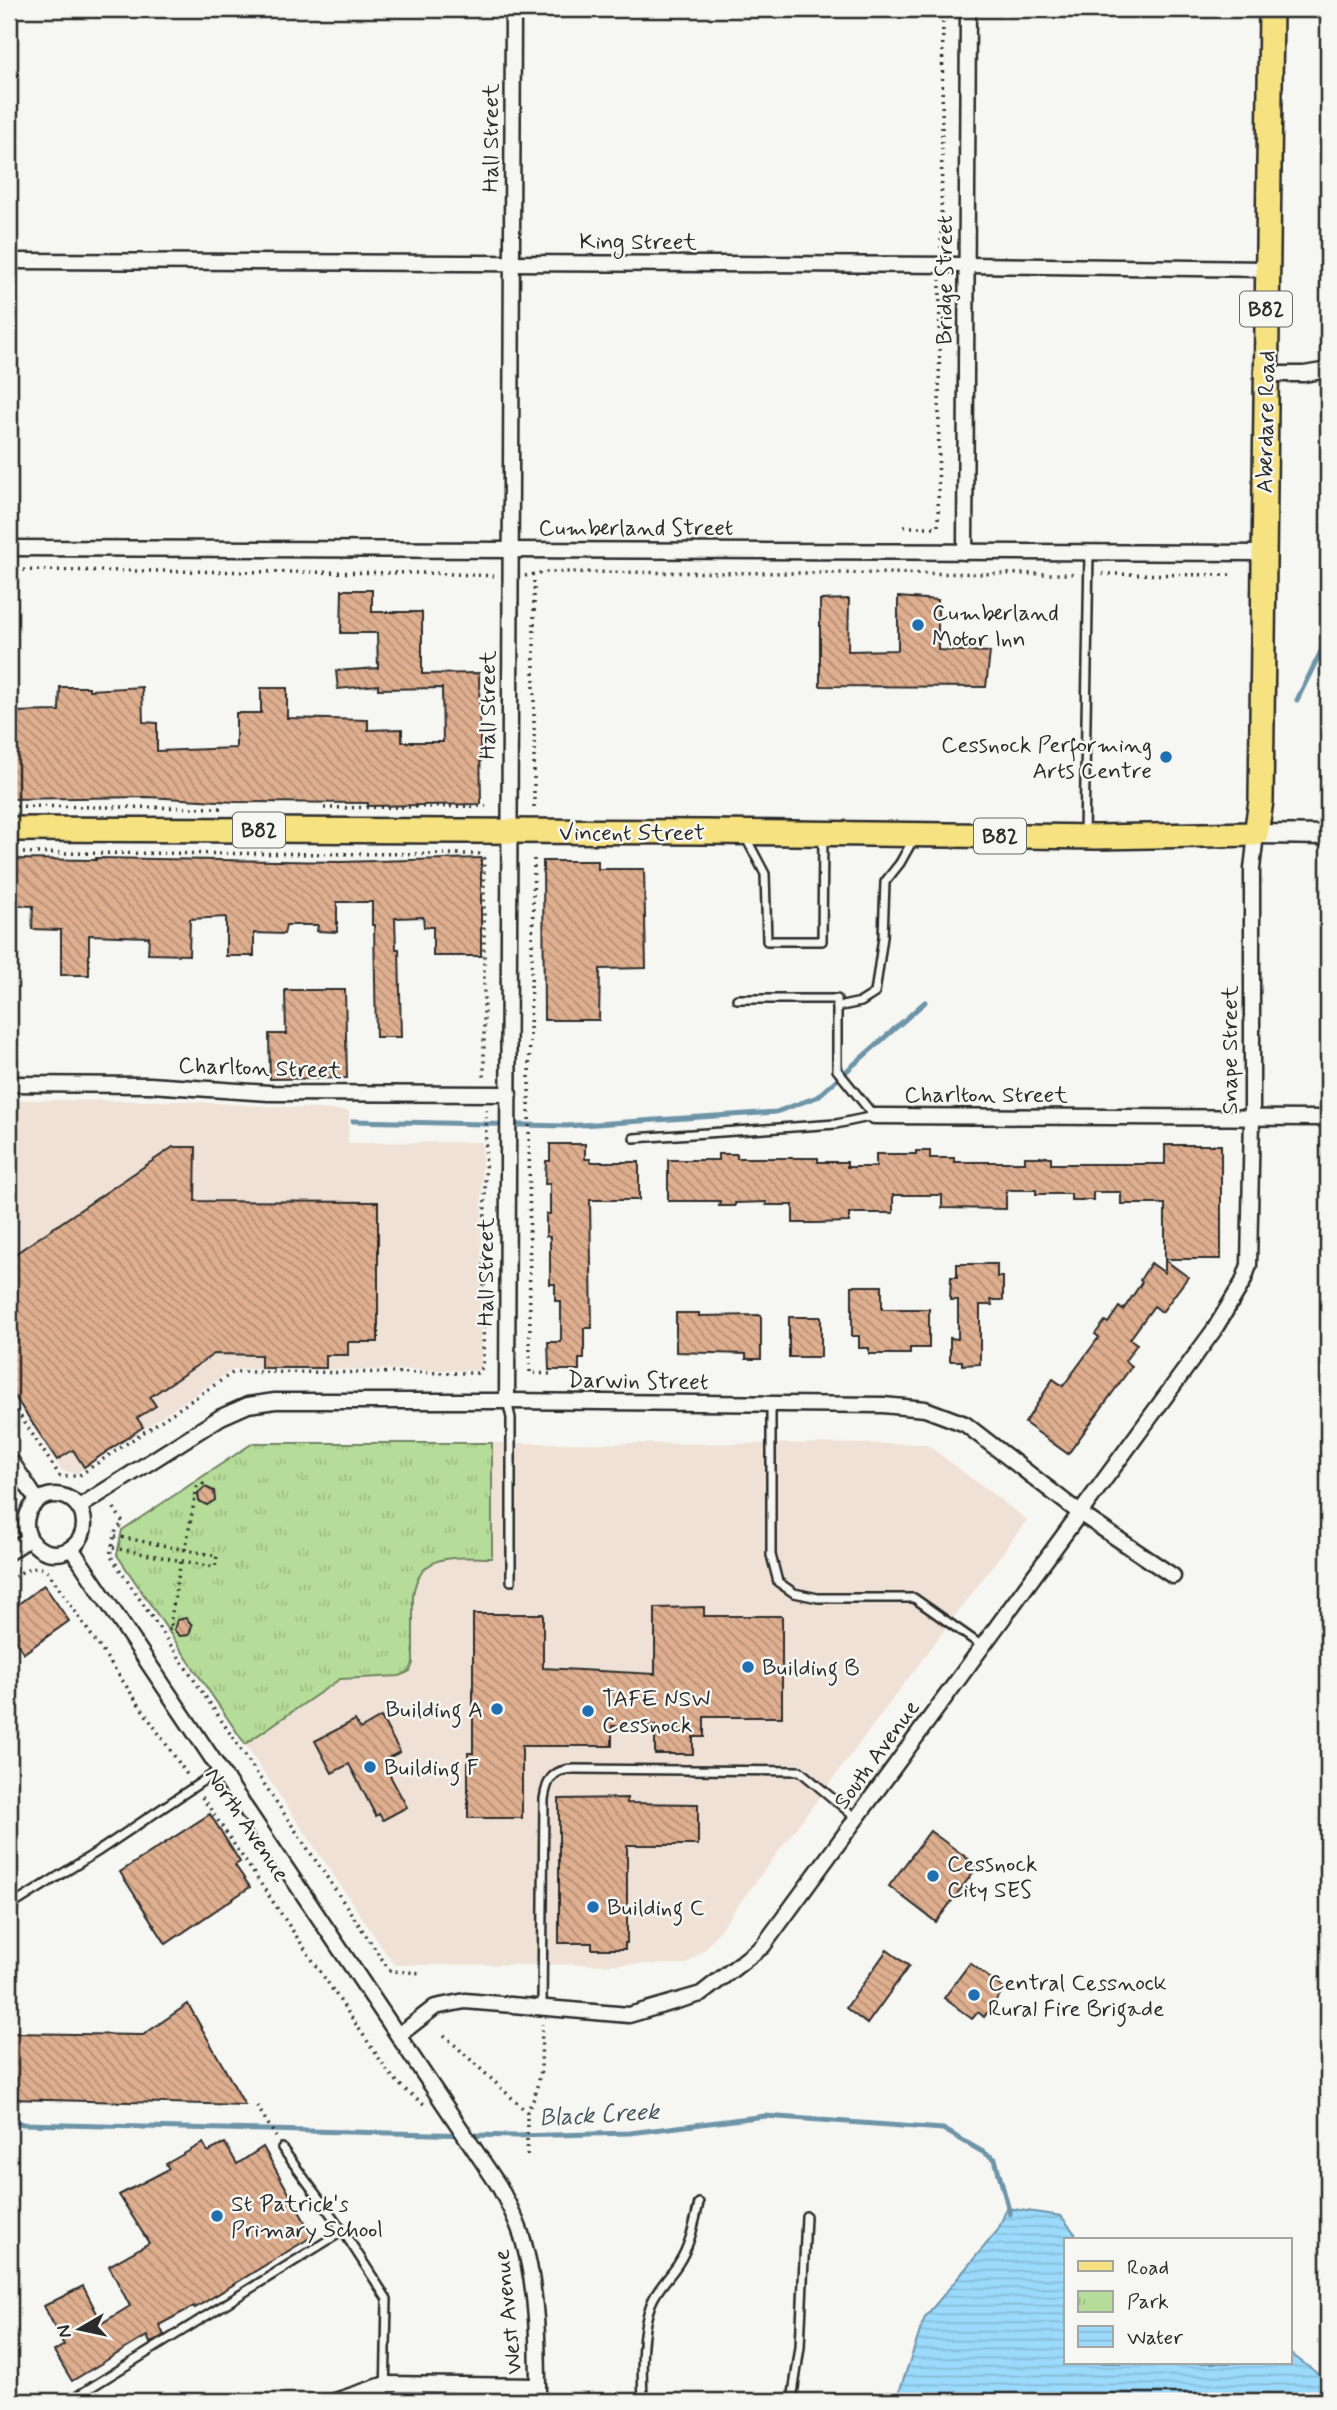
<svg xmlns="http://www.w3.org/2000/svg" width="1337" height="2410" font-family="Mynerve,sans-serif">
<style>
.built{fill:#efe1d5}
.park{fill:url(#park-tufts);stroke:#708462;stroke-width:2}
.water{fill:url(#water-rules);stroke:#6e94a8;stroke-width:2}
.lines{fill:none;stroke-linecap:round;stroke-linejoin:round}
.stream{stroke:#6e94a8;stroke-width:5}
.building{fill:url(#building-back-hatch);stroke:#2b2b2b;stroke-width:2}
.service-casing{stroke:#2b2b2b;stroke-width:12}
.minor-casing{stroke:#2b2b2b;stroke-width:19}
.tertiary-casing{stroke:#2b2b2b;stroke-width:23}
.primary-casing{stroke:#2b2b2b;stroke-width:28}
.path{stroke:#2b2b2b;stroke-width:3.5;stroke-dasharray:2 5;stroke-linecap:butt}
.service{stroke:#f6f6f2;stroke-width:7}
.minor{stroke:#f6f6f2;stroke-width:14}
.tertiary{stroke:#f6f6f2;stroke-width:18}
.primary{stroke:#f6e281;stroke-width:23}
.poi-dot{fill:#1f6fb2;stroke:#f6f6f2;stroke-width:2.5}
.labels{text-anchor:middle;stroke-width:5;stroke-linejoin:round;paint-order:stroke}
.shield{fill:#f6f6f2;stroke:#686867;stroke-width:2}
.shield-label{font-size:21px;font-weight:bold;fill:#2b2b2b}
.street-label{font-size:23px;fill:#2b2b2b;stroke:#f6f6f2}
.poi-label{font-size:23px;fill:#2b2b2b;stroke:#f6f6f2;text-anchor:start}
.water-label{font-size:24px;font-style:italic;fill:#47575f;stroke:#f6f6f2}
</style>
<defs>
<pattern id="park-tufts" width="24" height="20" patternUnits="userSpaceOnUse" patternTransform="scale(1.75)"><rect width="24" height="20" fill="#b5dc98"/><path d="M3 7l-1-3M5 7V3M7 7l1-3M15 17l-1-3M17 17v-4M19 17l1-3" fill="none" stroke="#9cbd83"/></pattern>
<pattern id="water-rules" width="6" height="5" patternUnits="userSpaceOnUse" patternTransform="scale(1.75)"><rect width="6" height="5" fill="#9adafc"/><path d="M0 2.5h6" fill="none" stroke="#85bbd8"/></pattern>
<pattern id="building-back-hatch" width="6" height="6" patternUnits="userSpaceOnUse" patternTransform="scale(1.75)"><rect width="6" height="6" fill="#dfaf90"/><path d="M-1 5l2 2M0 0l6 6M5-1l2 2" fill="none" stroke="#b58f76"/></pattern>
</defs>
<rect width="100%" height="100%" fill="#f6f6f2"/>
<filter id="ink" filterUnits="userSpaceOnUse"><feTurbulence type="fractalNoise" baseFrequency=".0143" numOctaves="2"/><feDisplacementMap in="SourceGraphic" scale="14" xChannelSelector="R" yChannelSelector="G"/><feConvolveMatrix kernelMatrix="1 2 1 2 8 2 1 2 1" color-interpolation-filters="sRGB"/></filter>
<g filter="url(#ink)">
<!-- built -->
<g class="built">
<polygon points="9,1100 182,1101 349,1111 348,1143 482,1142 481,1365 480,1370 233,1369 77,1473 62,1471 9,1391"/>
<polygon points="492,1443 926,1444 1027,1520 706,1948 687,1964 394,1965 245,1744 340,1679 400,1676 410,1671 413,1663 413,1595 414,1586 423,1570 437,1560 445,1558 492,1558"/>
</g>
<!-- park -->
<path class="park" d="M253,1443h239v115c-35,0 -72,-8 -79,37v68l-3,8 -10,5 -60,3 -95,65 -128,-189 5,-25z"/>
<!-- water -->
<polygon class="water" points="1007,2208 1061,2216 1080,2240 1066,2240 1066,2363 1290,2363 1290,2353 1328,2381 1328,2401 896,2401 925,2317 998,2230"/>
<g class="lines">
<!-- stream -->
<g class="stream">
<polyline points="1297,700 1328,637"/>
<polyline points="353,1121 566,1126 776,1112 817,1097 925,1002"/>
<polyline points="9,2120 23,2124 515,2136 630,2133 765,2116 943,2129 995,2159 1010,2214"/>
</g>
</g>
<!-- building -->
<g class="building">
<polygon points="342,590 372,590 372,612 422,612 422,674 479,673 481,804 368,806 368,803 236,802 147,797 9,799 9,712 59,711 60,687 89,687 89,690 142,687 143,722 157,723 157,751 236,748 236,713 261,713 261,688 287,688 287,718 368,720 368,730 402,729 402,742 443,742 442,688 378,689 378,685 338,689 336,671 378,668 377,633 341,633"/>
<polygon points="898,597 938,600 938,650 990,652 986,687 820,686 820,600 849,599 848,651 898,650"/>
<polygon points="96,858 341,862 481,858 481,956 433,956 433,927 424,927 423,917 395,918 396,949 399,949 401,1037 376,1037 374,925 372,925 372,902 337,902 337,932 317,931 318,925 286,925 284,934 254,933 254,956 226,956 226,917 190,919 189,955 148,954 149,937 89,935 89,975 61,975 61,930 32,929 33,906 9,905 9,859 96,860"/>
<polygon points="543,861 598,861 598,869 644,869 646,968 600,969 599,1020 544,1020"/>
<polygon points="285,990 345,990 347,1078 270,1079 269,1034 286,1034"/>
<polygon points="550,1144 585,1144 585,1159 590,1159 590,1162 639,1162 639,1200 590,1200 592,1328 584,1328 584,1359 579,1359 579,1370 549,1370 548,1342 561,1342 561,1301 555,1301 555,1284 550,1284 550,1237 546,1236 546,1214 550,1214 550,1184 545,1184 546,1161 550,1161"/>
<polygon points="1165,1145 1221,1145 1221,1259 1165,1259 1165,1204 1121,1204 1121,1192 1093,1192 1093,1200 1071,1200 1071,1194 1036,1194 1036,1190 1006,1190 1006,1209 942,1208 942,1195 893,1195 893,1213 849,1213 849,1222 816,1223 793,1223 793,1205 766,1205 766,1202 735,1203 735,1206 719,1206 720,1201 668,1201 668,1160 718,1160 718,1154 737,1154 737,1158 818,1158 818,1162 847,1162 847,1167 876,1167 876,1154 916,1154 916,1151 930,1151 930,1158 954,1158 954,1162 1025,1162 1025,1157 1051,1157 1051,1164 1165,1164"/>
<polygon points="173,1147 196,1147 195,1201 378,1202 378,1342 348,1342 348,1355 326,1355 326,1368 261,1368 261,1355 214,1354 150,1397 156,1406 137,1418 143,1427 84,1467 73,1450 57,1460 9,1388 9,1258"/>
<polygon points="1165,1260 1188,1277 1162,1312 1154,1306 1130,1339 1137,1344 1125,1361 1132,1366 1068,1454 1025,1423 1053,1379 1063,1386 1099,1337 1095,1334 1105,1321 1108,1323 1119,1307 1123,1310 1142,1282 1140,1280 1151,1263 1165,1273"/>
<polygon points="957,1264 997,1264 997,1277 1003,1277 1003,1300 991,1300 992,1305 980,1305 980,1364 962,1365 962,1361 950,1361 950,1338 958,1339 958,1300 950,1300 951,1277 957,1277"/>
<polygon points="852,1286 882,1286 882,1309 929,1309 929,1348 910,1348 910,1354 869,1354 869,1348 859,1348 859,1336 852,1336"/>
<polygon points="676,1313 699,1313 699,1316 761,1315 761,1359 746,1359 746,1354 676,1352"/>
<rect x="789" y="1317" width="32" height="40"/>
<polygon points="205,1487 214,1491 215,1500 207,1505 199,1501 198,1493"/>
<polygon points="44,1585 69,1621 24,1653 9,1632 9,1611"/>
<polygon points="704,1607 704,1616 782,1616 782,1717 704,1717 704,1737 693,1737 693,1754 655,1754 655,1726 612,1726 612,1746 522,1746 522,1818 468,1818 468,1753 473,1753 473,1614 543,1614 543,1668 655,1674 655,1608"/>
<polygon points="186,1618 192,1625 189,1635 180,1636 174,1630 177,1620"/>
<polygon points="381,1717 400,1752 382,1761 407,1807 383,1820 379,1814 376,1816 349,1764 332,1773 315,1741 355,1720 360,1729"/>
<polygon points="627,1798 627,1803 698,1804 698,1845 627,1845 627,1943 625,1943 625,1949 592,1949 592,1943 559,1943 559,1799"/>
<polygon points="210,1814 240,1862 235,1865 250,1887 166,1944 120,1872"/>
<polygon points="930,1831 978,1866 936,1922 889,1886"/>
<polygon points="887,1950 909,1966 867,2024 846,2008"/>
<polygon points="970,1963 1004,1989 984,2017 978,2012 972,2019 944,1998"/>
<polygon points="188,2004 245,2105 9,2099 9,2033 143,2035"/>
<polygon points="203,2143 208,2152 225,2143 237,2164 263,2147 313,2236 195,2308 194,2306 159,2325 164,2335 155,2341 150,2343 147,2336 72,2381 54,2351 64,2345 44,2306 83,2286 102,2323 130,2306 109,2266 149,2243 119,2195 169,2169 166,2164"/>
</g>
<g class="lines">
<!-- service casing -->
<g class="service-casing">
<g id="service">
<polyline points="1084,835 1089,553"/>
<polyline points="745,836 765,874 767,941 822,941 823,838"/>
<polyline points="837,1007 861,1002 875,993 883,937 885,882 900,863 914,838"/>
<polyline points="634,1138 836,1124 874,1116 837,1070 837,999 737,999"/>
<polyline points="507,1401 511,1418 511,1581"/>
<polyline points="771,1404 771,1555 778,1582 794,1593 818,1598 914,1598 982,1646"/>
<polyline points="9,1907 97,1852 219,1770"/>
<path d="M542,2007l2,-208c3,-20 9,-30 31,-30l225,2 56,47"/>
<polyline points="282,2148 343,2231 387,2299 385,2401"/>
<polyline points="69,2401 343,2231"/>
<path d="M643,2401c-1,-30 -3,-68 8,-97 6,-16 18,-26 27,-40 12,-18 16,-40 21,-61"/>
<polyline points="792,2401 800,2347 806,2216"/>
</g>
</g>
<!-- minor casing -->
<g class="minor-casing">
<g id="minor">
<polyline points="9,261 967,265 1267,269"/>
<polyline points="1265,374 1304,374 1328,370"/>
<polyline points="9,548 1263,553"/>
<polyline points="965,552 968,9"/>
<polyline points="9,1084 150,1085 269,1093 509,1094"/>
<polyline points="874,1116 1328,1118"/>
<polyline points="507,1401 513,9"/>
<polyline points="9,1458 37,1500"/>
<circle cx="55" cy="1524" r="29"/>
<polyline points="79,1507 221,1417 248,1405 275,1401 507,1401 883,1405 925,1409 965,1424 1081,1514 1173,1576"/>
<path d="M71,1548l428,638c9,18 19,35 24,54 15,52 15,108 15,161"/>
<polyline points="9,1552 29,1539"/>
<polyline points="399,2035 435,2007 465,2001 629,2015 701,1994 763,1946 1214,1330 1243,1282 1249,1265 1252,1117 1252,869 1256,834"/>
<polyline points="335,2401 386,2384 538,2386"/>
</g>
</g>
<!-- tertiary casing -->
<g class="tertiary-casing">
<polyline id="tertiary" points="1256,834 1328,835"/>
</g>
<!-- primary casing -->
<g class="primary-casing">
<polyline id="primary" points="9,829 706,832 1097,837 1256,834 1261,801 1271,9"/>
</g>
<!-- path -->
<g class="path">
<polyline points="941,248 943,9"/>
<polyline points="904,527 938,527 940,280"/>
<polyline points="9,570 428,573 496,576"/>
<polyline points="1102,574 1231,575"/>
<polyline points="525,576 545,572 1077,574"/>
<polyline points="9,806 221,808"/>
<polyline points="534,807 534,576"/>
<polyline points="324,808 486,806"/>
<polyline points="9,853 479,854 484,858 484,1078"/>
<polyline points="534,859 529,1076 530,1373 551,1374"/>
<polyline points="9,1399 60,1476 78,1476 234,1372 477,1373 483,1367 486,1110"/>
<polyline points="114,1508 123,1523 116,1530 110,1555 390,1971 423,1973"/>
<polyline points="113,1548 215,1567 217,1556 115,1536"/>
<polyline points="185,1550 197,1487 203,1484 200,1479"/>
<path d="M9,1581c13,-9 24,-20 39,-9l140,204"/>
<polyline points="169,1630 173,1627 170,1623 181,1561"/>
<polyline points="202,1797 389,2073 403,2088 424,2104"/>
<polyline points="444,2035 527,2112"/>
<polyline points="257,2106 276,2137"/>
<polyline points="527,2155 527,2112 534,2098 541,2070 542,2024"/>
</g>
<!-- service -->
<use href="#service" class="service"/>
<!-- minor -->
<use href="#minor" class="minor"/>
<!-- tertiary -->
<use href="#tertiary" class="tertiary"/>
<!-- primary -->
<use href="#primary" class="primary"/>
</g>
</g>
<!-- markers -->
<g class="poi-dot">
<circle cx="918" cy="625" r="7"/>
<circle cx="1166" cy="757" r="7"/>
<circle cx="748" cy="1667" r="7"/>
<circle cx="497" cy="1709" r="7"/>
<circle cx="588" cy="1711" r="7"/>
<circle cx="370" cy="1767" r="7"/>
<circle cx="933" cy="1876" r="7"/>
<circle cx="593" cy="1907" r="7"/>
<circle cx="974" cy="1995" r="7"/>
<circle cx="217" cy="2216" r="7"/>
</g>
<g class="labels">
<!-- shield labels -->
<g class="shield">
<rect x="1240" y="291.5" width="52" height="35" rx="5"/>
<rect x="233" y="812.5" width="52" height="35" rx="5"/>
<rect x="974" y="818.5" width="52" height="35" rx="5"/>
</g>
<g class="shield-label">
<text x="1266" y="316">B82</text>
<text x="259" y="837">B82</text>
<text x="1000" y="843">B82</text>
</g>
<!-- street labels -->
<g class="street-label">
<text transform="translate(490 138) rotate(-90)" y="8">Hall Street</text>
<text x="638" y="249">King Street</text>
<text transform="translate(944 280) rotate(-90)" y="8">Bridge Street</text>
<text transform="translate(1265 422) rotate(-89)" y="8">Aberdare Road</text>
<text x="636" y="535">Cumberland Street</text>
<text transform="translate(487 705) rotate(-90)" y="8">Hall Street</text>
<text x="632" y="840">Vincent Street</text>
<text transform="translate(1229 1050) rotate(-90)" y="8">Snape Street</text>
<text transform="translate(260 1067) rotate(2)" y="8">Charlton Street</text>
<text x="986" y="1102">Charlton Street</text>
<text transform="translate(485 1272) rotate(-90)" y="8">Hall Street</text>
<text transform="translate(638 1380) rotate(1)" y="8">Darwin Street</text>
<text transform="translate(876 1754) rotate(-54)" y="8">South Avenue</text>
<text transform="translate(248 1824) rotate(56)" y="8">North Avenue</text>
<text transform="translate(507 2312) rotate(-96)" y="8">West Avenue</text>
</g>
<!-- poi labels -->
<g class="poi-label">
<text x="932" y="620">Cumberland<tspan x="932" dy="26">Motor Inn</tspan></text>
<text x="1152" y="752" text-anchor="end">Cessnock Performing<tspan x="1152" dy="26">Arts Centre</tspan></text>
<text x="762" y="1675">Building B</text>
<text x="602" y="1706">TAFE NSW<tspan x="602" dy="26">Cessnock</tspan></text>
<text x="483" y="1717" text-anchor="end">Building A</text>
<text x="384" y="1775">Building F</text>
<text x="947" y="1871">Cessnock<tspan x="947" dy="26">City SES</tspan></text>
<text x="607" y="1915">Building C</text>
<text x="988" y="1990">Central Cessnock<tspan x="988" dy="26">Rural Fire Brigade</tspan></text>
<text x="231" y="2211">St Patrick's<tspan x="231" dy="26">Primary School</tspan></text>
</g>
<!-- water labels -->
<g class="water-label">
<text transform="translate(599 2114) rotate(-3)" y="8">Black Creek</text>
</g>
</g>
<!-- margin -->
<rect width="1337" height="2410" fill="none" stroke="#f6f6f2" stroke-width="35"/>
<rect x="18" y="18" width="1302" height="2375" fill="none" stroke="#2b2b2b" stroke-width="2.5" filter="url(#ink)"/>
<!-- legend -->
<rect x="1064" y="2238" width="228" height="126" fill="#f6f6f2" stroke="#a5a5a2" stroke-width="2"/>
<rect x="1078" y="2261" width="35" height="10" fill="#f6e281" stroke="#a5a5a2" stroke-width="2"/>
<text x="1127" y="2274" font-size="21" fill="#2b2b2b">Road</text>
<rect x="1078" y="2291" width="35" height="21" fill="url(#park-tufts)" stroke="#a5a5a2" stroke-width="2"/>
<text x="1127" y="2308" font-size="21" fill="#2b2b2b">Park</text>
<rect x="1078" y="2326" width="35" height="21" fill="url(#water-rules)" stroke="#a5a5a2" stroke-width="2"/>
<text x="1127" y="2344" font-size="21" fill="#2b2b2b">Water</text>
<!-- north arrow -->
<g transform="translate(80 2329) rotate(261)" stroke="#f6f6f2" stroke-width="5" paint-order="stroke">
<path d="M0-5L12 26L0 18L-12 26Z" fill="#2b2b2b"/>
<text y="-10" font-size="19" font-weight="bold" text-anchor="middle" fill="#2b2b2b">N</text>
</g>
</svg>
